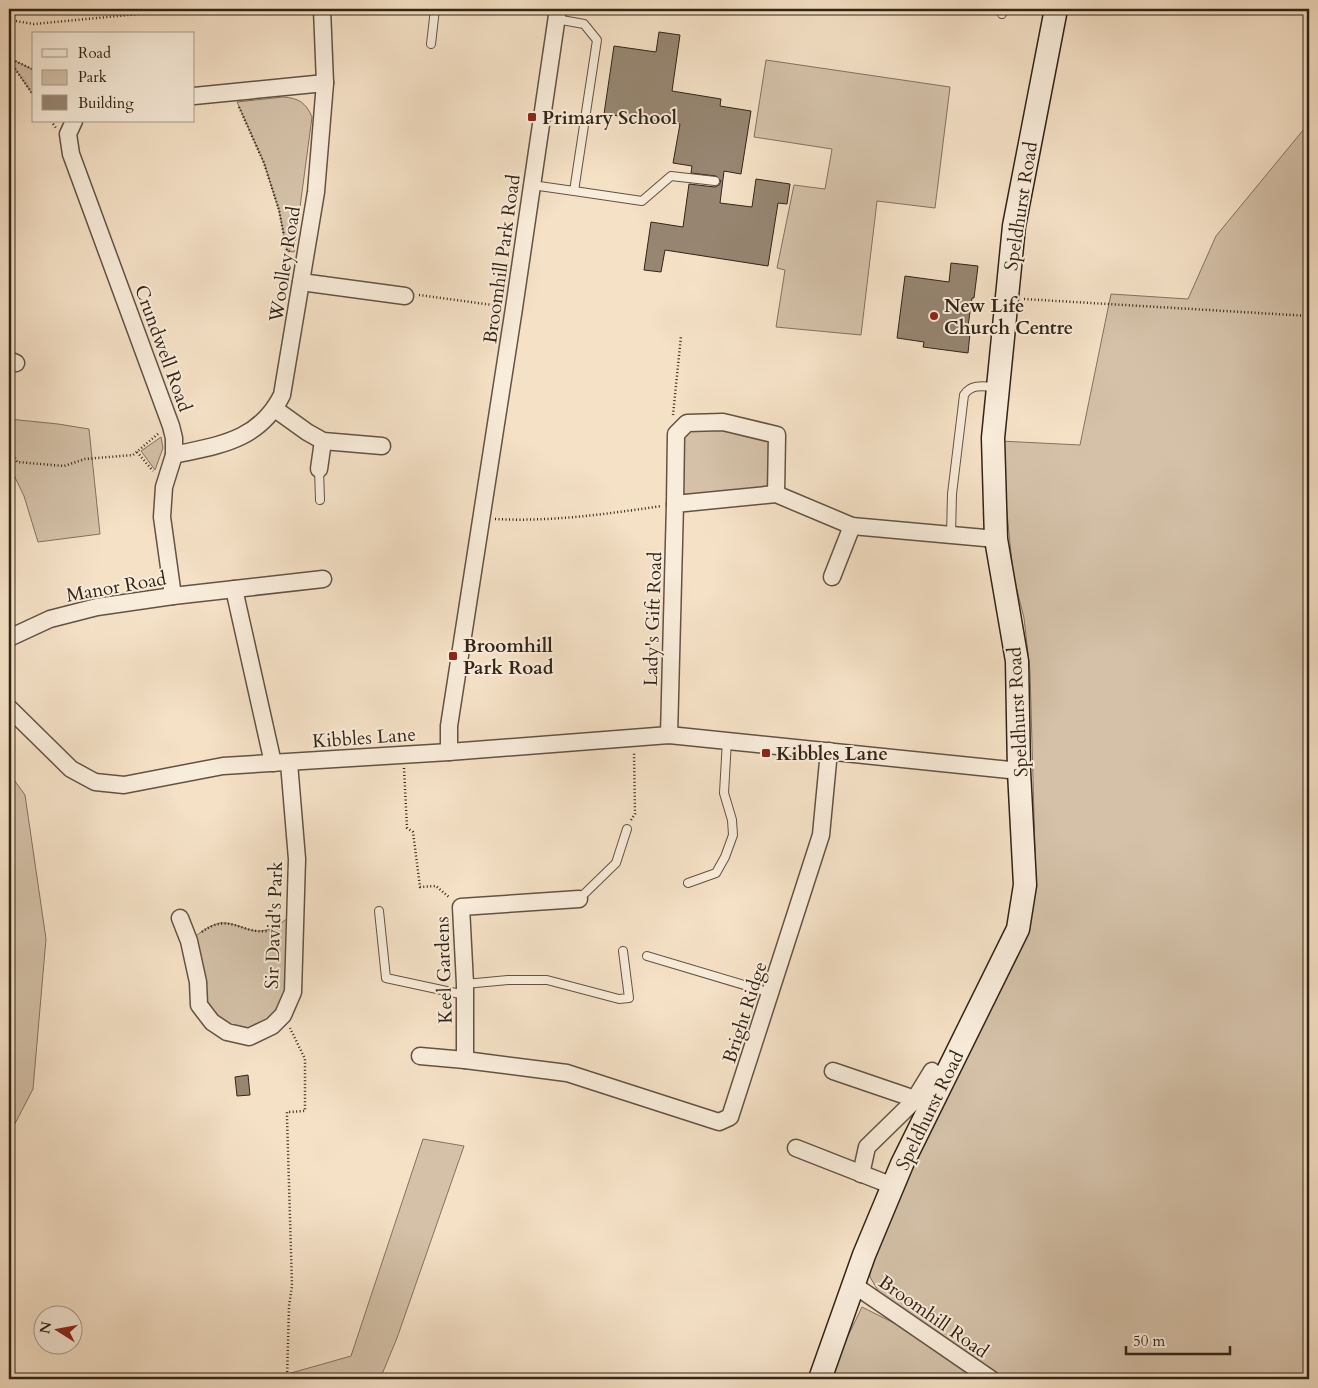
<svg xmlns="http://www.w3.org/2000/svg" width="1318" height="1388" font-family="Cardo,serif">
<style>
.green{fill:#d4c1a8;stroke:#837260}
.building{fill:#978672;stroke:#322417}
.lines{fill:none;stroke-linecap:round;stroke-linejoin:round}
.lane-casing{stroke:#635343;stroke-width:10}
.street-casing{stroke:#635343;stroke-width:19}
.secondary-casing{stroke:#322417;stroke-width:25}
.path{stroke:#322417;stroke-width:2.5;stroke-dasharray:1 2.5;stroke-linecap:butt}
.lane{stroke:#f8ecda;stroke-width:8}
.street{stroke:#f8ecda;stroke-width:16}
.secondary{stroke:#f8ecda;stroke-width:22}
.poi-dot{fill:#8f2418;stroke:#f8ecda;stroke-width:2}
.labels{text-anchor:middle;stroke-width:4;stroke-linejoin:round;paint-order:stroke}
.poi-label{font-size:19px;font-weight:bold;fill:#322417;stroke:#f8ecda;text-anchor:start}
.street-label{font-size:19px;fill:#322417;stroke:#f8ecda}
</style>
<rect width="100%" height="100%" fill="#f5e1c6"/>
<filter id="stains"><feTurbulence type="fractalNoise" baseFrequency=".004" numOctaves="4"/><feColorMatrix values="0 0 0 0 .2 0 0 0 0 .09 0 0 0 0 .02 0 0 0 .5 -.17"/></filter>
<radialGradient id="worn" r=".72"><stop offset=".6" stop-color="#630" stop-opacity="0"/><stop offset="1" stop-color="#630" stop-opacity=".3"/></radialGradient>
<!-- green -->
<g class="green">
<polygon points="9,58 34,70 34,96 9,60"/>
<polygon points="766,60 950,87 935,208 877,201 861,335 776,327 785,270 777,268 794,185 825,189 832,149 754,137"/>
<path d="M283,97c16,1 23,6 29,20l-18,135 -7,-1 -8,-41 -15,-47 -27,-61z"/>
<polygon points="1309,123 1309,1379 998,1379 880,1294 870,1277 869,1259 1036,887 1030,671 1024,618 1013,574 1000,441 1080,445 1111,294 1188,299 1216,236"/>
<polygon points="9,419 58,424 89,429 100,534 38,542 24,496 9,465"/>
<polygon points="687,423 777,435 776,494 675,504 676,434"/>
<polygon points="161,437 163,448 155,470 141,451"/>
<polygon points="9,773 25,795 46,939 33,1089 9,1135"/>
<path d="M296,911l-13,104 -34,22 -37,-15 -23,-81c10,-7 18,-15 31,-18 9,-1 18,3 27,6 20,7 34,-5 49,-18z"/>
<polygon points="423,1139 464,1146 397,1338 380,1379 284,1379 284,1375 351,1356"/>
<polygon points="862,1307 920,1336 980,1379 827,1379"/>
</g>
<!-- building -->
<g class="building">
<polygon points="659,32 680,35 672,91 721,99 720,106 751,111 741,174 724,171 720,203 752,207 756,179 790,184 787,204 778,203 768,266 665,250 661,272 644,270 651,222 683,227 689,184 715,187 719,185 721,181 716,176 691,173 692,166 673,163 680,124 604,114 614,46 656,52"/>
<polygon points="951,263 978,266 974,298 972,298 967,333 970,333 968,353 923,347 924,342 897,338 905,276 949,282"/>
<polygon points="248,1075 250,1095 237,1096 235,1077"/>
</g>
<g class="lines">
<!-- lane casing -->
<g class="lane-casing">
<g id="lane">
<polyline points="1002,14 1003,9"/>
<polyline points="431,44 435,9"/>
<polyline points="532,185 574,191 597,40 584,24 556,19"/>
<polyline points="574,191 642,201 671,176 715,181"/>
<polyline points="319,469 320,500"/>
<path d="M951,535l1,-41 12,-99c7,-11 19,-9 31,-8"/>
<polyline points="688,883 716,873 725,857 733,835 732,820 724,793 727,740"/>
<polyline points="579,899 616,863 627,829"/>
<polyline points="379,911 386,978 465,995"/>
<polyline points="647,956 771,993"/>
<polyline points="465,984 508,980 547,980 619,999 629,998 623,951"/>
</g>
</g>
<!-- street casing -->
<g class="street-casing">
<g id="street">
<polyline points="194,96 325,83"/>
<polyline points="74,121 68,134 71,154 171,426 174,438 174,455 164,487 162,517 173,596"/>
<polyline points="301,282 405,296"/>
<polyline points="9,360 16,363"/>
<polyline points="275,409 307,432 323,441 382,446"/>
<path d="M174,455c45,-10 85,-14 108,-60l34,-203 9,-109 -3,-74"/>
<polyline points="319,469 323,441"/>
<polyline points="675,504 676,434 687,423 723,422 777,435 776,494"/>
<polyline points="832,577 852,526"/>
<polyline points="234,589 273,763"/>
<polyline points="9,638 50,619 97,607 173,596 323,579"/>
<polyline points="9,708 71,769 95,782 124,785 223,766 449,752 669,735 1019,771"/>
<polyline points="669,735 675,504 776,494 852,526 996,539"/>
<polyline points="449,752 449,726 514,308 558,9"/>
<polyline points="579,899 461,907 465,984 465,1060 567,1073 719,1122 730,1117 821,835 829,751"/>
<polyline points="180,918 189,941 198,982 199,1005 212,1022 227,1032 249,1037 272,1026 283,1015 293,992 297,859 289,763"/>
<polyline points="420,1056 465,1060"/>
<polyline points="833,1071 915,1099"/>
<polyline points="796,1148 893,1186"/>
<polyline points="861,1174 867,1147 913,1102 932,1071"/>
<polyline points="854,1285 991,1379"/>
</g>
</g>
<!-- secondary casing -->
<g class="secondary-casing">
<polyline id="secondary" points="820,1379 864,1255 902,1164 1018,929 1025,885 1019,771 1017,661 996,539 993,438 1014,226 1056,9"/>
</g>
<!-- path -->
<g class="path">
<polyline points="9,20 34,24 191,9"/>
<polyline points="9,58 34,70"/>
<polyline points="9,60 34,96"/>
<polyline points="239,107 264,163 279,210 287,251 292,251"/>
<polyline points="51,121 56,128"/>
<polyline points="419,295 500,306"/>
<polyline points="1024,299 1309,316"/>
<polyline points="673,415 681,336"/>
<polyline points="9,445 17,462 64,466 85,459 133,455 159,433"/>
<polyline points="137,452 153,471"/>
<path d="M495,519c57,3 111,-5 167,-13"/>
<polyline points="404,768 407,828 413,832 420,887 436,886 450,898"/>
<polyline points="631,820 635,814 634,752"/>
<path d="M202,932c26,-20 40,2 65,-1 5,-1 10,-5 14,-7"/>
<polyline points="287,1379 289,1306 292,1286 287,1117 287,1112 305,1111 305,1059 290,1028"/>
</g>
<!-- lane -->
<use href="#lane" class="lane"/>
<!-- street -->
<use href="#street" class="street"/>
<!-- secondary -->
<use href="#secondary" class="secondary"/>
</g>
<!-- markers -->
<g class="poi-dot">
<rect x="527" y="112" width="10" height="10" rx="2.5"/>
<circle cx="934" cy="316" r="5"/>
<rect x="448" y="651" width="10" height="10" rx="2.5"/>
<rect x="761" y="748" width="10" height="10" rx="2.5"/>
</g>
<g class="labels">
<!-- poi labels -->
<g class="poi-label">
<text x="542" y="124">Primary School</text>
<text x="944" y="312">New Life<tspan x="944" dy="22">Church Centre</tspan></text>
<text x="463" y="652">Broomhill<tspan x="463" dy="22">Park Road</tspan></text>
<text x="776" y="760">Kibbles Lane</text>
</g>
<!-- street labels -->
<g class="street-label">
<text transform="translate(1020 206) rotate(-81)" y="7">Speldhurst Road</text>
<text transform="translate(501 259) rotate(-82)" y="7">Broomhill Park Road</text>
<text transform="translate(284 264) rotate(-81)" y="7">Woolley Road</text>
<text transform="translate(164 348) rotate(70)" y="7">Crundwell Road</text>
<text transform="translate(116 586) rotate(-10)" y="7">Manor Road</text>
<text transform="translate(652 619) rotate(-88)" y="7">Lady's Gift Road</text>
<text transform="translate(1017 712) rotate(-93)" y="7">Speldhurst Road</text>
<text transform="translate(364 737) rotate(-4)" y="7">Kibbles Lane</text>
<text transform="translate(273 925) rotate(-88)" y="7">Sir David's Park</text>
<text transform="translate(443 970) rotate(-92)" y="7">Keel Gardens</text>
<text transform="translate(744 1012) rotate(-72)" y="7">Bright Ridge</text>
<text transform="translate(929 1110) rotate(-64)" y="7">Speldhurst Road</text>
<text transform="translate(934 1316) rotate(35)" y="7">Broomhill Road</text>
</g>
</g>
<!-- margin -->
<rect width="1318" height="1388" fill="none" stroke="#f5e1c6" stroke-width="30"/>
<rect x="10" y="10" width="1298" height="1368" fill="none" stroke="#322417" stroke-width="2.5"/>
<rect x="15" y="15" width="1288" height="1358" fill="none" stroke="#322417"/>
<!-- legend -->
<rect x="32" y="32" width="162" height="90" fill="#f8ecda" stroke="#a99c8c"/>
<rect x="42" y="49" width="25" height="8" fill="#f8ecda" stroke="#a99c8c"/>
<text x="78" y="58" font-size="15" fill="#322417">Road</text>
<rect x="42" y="70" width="25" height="15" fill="#d4c1a8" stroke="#a99c8c"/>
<text x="78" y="82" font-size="15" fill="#322417">Park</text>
<rect x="42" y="95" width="25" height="15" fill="#978672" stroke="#a99c8c"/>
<text x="78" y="108" font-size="15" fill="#322417">Building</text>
<!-- north arrow -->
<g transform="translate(58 1330) rotate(281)"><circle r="24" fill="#f8ecda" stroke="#a99c8c"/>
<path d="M0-4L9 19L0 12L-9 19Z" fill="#8f2418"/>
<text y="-8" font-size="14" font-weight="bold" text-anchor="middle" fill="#322417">N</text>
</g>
<!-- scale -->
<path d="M1126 1346v8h104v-8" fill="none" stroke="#322417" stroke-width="2.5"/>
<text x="1133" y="1346" font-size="15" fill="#322417" stroke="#f8ecda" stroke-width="4" paint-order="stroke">50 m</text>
<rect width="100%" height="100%" filter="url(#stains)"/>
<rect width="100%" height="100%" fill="url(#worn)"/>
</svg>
